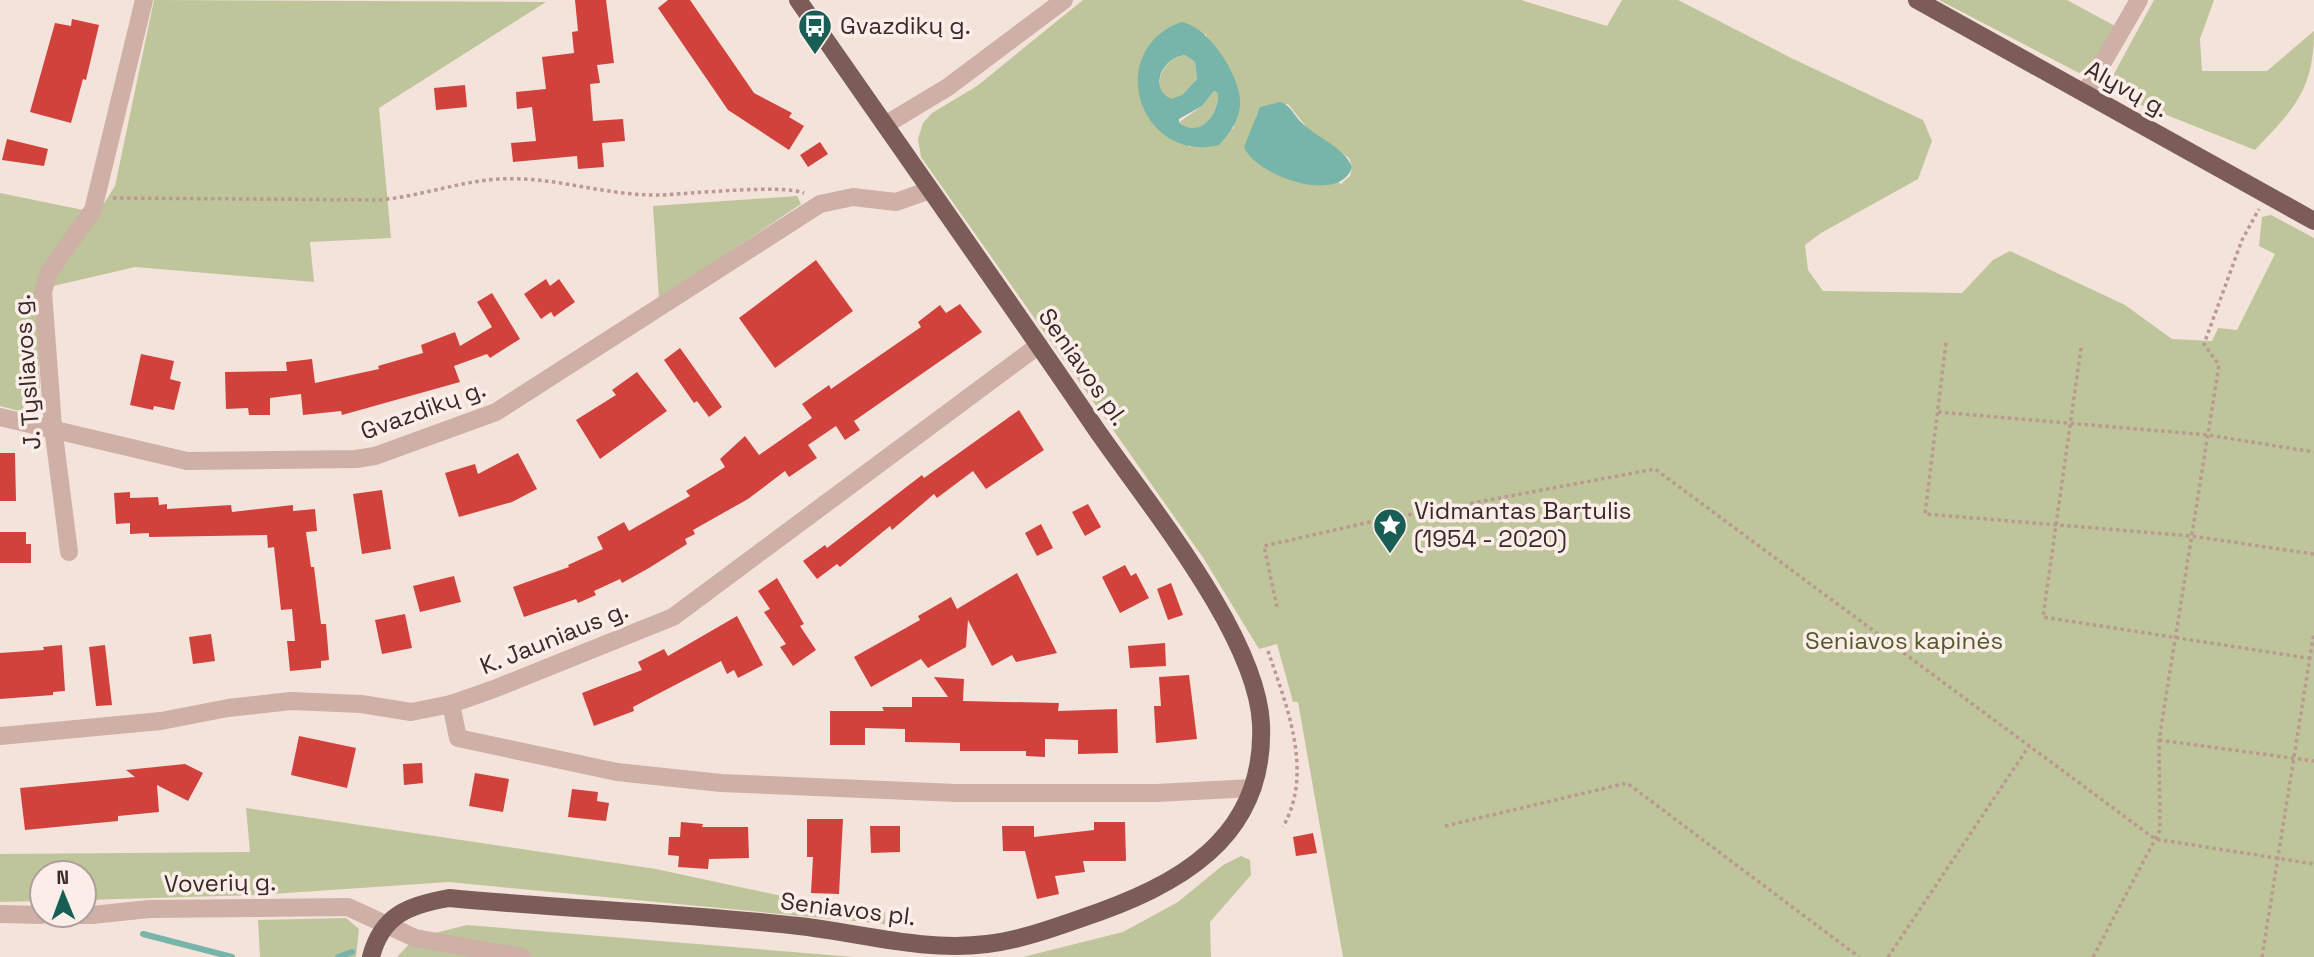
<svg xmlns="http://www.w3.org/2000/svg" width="2314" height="957" font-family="'Space Grotesk',sans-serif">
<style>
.green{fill:#bfc59a;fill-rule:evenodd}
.water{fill:#77b4aa;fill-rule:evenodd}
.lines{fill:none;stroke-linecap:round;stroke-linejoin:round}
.stream{stroke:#77b4aa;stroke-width:6}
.building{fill:#d1423d}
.path{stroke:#ba9990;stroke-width:3.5;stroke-dasharray:3.5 3.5;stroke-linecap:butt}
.minor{stroke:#ceb0a6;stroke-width:18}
.major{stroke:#7c5c57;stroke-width:18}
.labels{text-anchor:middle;stroke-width:7;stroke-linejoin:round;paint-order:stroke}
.poi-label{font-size:24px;fill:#392927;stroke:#fbeee8;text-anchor:start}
.street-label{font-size:24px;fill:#392927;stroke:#fbeee8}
.park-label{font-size:24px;fill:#525a29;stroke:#fbeee8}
</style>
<rect width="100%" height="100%" fill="#f4e3db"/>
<!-- green -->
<g class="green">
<polygon points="154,0 546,2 379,108 391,238 310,242 314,282 135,267 36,290 41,411 31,414 0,406 0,193 98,213 115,186"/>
<path d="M1083,0h438l86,26 15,-26h56l113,58 132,62 9,21 -14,38 -97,54 -16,12 3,25 15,21 139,2 31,-33 17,-9 115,54 47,34 40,2 6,-13 19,2 38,-76 -16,-8 3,-29 9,-2 43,23v719h-971l-45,-255h-5l-16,-58 -18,5 -55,-90 -283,-402 -3,-18 5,-16 9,-10 45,-27zM1206,34l28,94 -45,19 -48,-83zM1288,104l20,25 41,29 3,9 -2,9 -9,8 -86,-61 2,-10z"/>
<polygon points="1939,0 2067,0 2117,27 2091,69 2079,73"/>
<path d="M2154,0h60l-14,39 2,32h65l47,-40c0,59 -20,78 -59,119l-129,-51 -17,-16z"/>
<path d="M1185,55l10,7 2,17 -15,16 -11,5c-23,-13 -7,-43 14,-45z"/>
<path d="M1214,91l4,1c1,22 -17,48 -40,31l24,-17z"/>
<polygon points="797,196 801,204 659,299 653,206"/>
<polygon points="246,808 656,869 824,905 885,912 885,924 449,882 257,895 84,900 84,873 42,873 42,901 0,902 0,854 250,852"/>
<polygon points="1241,856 1250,860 1251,875 1210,922 1211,957 1023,957 1123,932 1178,902 1223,865"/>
<polygon points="346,918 359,929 356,957 260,957 258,920"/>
<polygon points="467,925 854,957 397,957 415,938"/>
</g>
<!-- water -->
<g class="water">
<path d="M1181,22c27,3 63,58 59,85 -3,16 -10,26 -21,38 -79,19 -116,-94 -38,-123zM1185,55l10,7 2,17 -15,16 -11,4c-23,-12 -8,-42 14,-44zM1214,91l4,2c1,21 -17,46 -39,30v-4l23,-13z"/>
<path d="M1280,102c10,3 12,10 19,18 15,17 45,26 53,47 -12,39 -96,9 -108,-20l16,-40z"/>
</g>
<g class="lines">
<!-- stream -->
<g class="stream">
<polyline points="143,934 232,957"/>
<polyline points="338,957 352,952"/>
</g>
</g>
<!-- building -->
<g class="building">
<polygon points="575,0 606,0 614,63 597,65 600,83 590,84 593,121 623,119 625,141 602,143 604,167 578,169 577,156 513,162 511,143 536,141 532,107 517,109 516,92 546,89 542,57 574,53 572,32 578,31"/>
<polygon points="668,0 690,0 754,93 792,113 789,117 804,126 789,150 728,110 658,8"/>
<polygon points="72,19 99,25 86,80 83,79 71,123 30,112 55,23 71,26"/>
<polygon points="465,85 467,107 436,110 434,88"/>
<polygon points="7,139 48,149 44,166 2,160"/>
<polygon points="820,142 828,154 808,167 800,155"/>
<polygon points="816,260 853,311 775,368 739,318"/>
<polygon points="546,279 550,286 559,279 575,302 554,317 551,312 541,319 524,294"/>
<polygon points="492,293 520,339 490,358 487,354 454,366 460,382 342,415 341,411 303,415 301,394 270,398 270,415 249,415 248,408 226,409 225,372 287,371 286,362 312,359 315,383 379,369 378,366 423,353 421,345 455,332 460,346 492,327 477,302"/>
<polygon points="960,304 982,332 854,421 860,430 845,440 836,426 808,445 817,458 789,477 785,471 748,499 693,530 695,534 685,539 687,544 649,568 622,583 620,579 594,591 596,595 578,603 576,599 524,617 513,587 569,567 568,565 603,549 597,537 624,522 629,531 690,496 686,491 725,467 720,459 745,436 759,455 812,418 802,404 829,385 831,389 921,327 918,322 940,305 946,313"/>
<polygon points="680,348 722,407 709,417 697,401 694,403 664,360"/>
<polygon points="141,354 174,361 170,379 181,382 174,410 154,406 153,410 130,405"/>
<polygon points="637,372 667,411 600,459 576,420 616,395 612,390"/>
<polygon points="1019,410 1044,450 986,489 973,471 937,498 934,494 892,530 890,526 840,567 837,564 817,579 803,561 825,545 827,548 922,475 924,478"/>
<polygon points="0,453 15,453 16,501 0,501"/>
<polygon points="518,453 537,489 512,502 459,517 445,473 475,464 478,474"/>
<polygon points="382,490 391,549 362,554 353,494"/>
<polygon points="130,492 130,498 158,497 159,505 167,504 167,509 231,505 232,512 293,505 293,511 315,509 317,531 306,532 311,567 314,567 321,624 326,624 329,660 321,661 321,668 290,671 287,641 295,641 292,609 281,610 274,547 268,548 267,535 149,537 149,533 130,534 130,523 116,524 114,493"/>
<polygon points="1088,504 1101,527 1085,536 1072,512"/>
<polygon points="1041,524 1053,548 1037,556 1025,533"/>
<polygon points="0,532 26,532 26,544 31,544 31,563 0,563"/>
<polygon points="1125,565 1131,576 1136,573 1149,598 1120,613 1102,577"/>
<polygon points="1017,573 1057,653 1016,662 1012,655 992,666 968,620 966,647 928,668 921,659 871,687 854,657 920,620 918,616 951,597 957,609"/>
<polygon points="454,576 461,602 420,612 413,586"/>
<polygon points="777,578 804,624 800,626 816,650 793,666 780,647 786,644 764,612 770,609 758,591"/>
<polygon points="1171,583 1183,615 1168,620 1157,589"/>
<polygon points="405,614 412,648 382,654 375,620"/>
<polygon points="737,616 763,665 738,678 734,670 727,674 721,661 633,707 634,711 594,726 582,693 642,670 638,662 664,649 668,656"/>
<polygon points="211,634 215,661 193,664 189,637"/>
<polygon points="1165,643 1166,666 1130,668 1128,646"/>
<polygon points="62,645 65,691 53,692 53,695 0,699 0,653 44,650 43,647"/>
<polygon points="105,645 112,705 96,706 89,647"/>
<polygon points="1189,675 1197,739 1156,743 1154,706 1161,706 1159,677"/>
<polygon points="934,677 964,679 963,701 1059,703 1058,711 1117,709 1118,753 1078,754 1078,740 1045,739 1045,757 1026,756 1026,751 960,751 960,743 905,742 905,729 865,728 865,745 830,745 830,711 884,711 882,707 912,707 912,697 948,697"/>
<polygon points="299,736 356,748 347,788 291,775"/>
<polygon points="422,763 423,783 404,785 403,764"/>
<polygon points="185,764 203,773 188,801 157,785 159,812 118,816 118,821 25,830 20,788 135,777 126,770"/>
<polygon points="475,773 509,779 503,812 469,806"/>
<polygon points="572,789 598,792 597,801 609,803 606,821 568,817"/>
<polygon points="807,819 843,819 839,894 811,893 813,857 807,857"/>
<polygon points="681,822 703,824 702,827 748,827 749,858 709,859 708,869 678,867 679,856 668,855 669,837 680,837"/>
<polygon points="1094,822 1125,822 1126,861 1083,861 1085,872 1055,876 1059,894 1037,899 1025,851 1003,851 1002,826 1034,826 1034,837 1094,830"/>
<polygon points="870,826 900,826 900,852 871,853"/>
<polygon points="1313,833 1317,853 1296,856 1293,837"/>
</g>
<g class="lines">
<!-- path -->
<g class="path">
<path d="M113,198l265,2c41,-3 81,-19 122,-21 54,-3 105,17 160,16 31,-1 120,-11 144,-2"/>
<polyline points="1946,343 1925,514 2191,536 2314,554"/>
<polyline points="2081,348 2043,617 2314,659"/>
<polyline points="1938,412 2208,435 2314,452"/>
<polyline points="1277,607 1264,546 1370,522 1655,469 2155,839 2314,864"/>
<path d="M1268,651c19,56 46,121 15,176"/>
<polyline points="2159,740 2314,761"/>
<polyline points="1445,826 1627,783 1859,957"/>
<polyline points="1888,957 2029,746"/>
<polyline points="2093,957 2160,830 2159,740 2219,365 2204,344 2242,240 2259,209"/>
<polyline points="2262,957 2314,632"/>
</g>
<!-- minor -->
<g class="minor">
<polyline points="2085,93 2139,0"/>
<polyline points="885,125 948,87 1064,0"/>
<polyline points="0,417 187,461 356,459 375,456 496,412 820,204 853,197 896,202 930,190"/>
<polyline points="69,552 53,427 43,292 49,272 93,210 144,0"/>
<polyline points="451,704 458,738 617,772 721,783 956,793 1156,793 1253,788"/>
<polyline points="0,736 161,721 228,708 291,701 361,704 411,712 451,704 494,689 673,617 1039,345"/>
<polyline points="0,914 42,915"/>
<polyline points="50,915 92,915 149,909 348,907 415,938 522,957"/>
</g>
<!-- major -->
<g class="major">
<polyline points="1917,0 2314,221"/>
<path d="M371,957c11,-43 39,-52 78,-59 117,11 234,15 350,28 62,7 125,26 188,18 32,-4 64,-15 95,-26 95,-32 184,-79 179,-194 -4,-89 -114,-221 -165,-295 -98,-144 -199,-286 -298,-429"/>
</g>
</g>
<!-- icons -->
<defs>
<g id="bus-pin" transform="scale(1.75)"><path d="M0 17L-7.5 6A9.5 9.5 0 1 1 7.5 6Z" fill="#195e55" stroke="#fbeee8"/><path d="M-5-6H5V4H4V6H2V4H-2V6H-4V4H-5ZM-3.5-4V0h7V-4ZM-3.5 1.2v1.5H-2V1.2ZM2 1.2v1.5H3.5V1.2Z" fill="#fff"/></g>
<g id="sight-pin" transform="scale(1.75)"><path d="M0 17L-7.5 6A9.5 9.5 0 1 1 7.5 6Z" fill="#195e55" stroke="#fbeee8"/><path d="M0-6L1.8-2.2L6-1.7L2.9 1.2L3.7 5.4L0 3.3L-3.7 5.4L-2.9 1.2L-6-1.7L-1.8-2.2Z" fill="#fff"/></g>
</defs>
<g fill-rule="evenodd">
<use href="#bus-pin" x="815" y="26"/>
<use href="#sight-pin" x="1390" y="525"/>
</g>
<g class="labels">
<!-- poi labels -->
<g class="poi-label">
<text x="840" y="34">Gvazdikų g.</text>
<text x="1414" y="519">Vidmantas Bartulis<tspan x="1414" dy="28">(1954 - 2020)</tspan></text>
</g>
<!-- street labels -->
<g class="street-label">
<text transform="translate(2127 89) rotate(29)" y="8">Alyvų g.</text>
<text transform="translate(1083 367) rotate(55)" y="8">Seniavos pl.</text>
<text transform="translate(27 372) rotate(-94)" y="8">J. Tysliavos g.</text>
<text transform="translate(423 410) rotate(-20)" y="8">Gvazdikų g.</text>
<text transform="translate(554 638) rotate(-22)" y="8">K. Jauniaus g.</text>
<text transform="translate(220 883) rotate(-1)" y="8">Voverių g.</text>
<text transform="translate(848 909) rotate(7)" y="8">Seniavos pl.</text>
</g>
<!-- park labels -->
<g class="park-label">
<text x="1904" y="649">Seniavos kapinės</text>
</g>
</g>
<!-- north arrow -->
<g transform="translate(63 894) rotate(359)"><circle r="33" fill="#fbeee8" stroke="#ad9f9b" stroke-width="2"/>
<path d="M0-5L12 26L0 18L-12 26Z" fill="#195e55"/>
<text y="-10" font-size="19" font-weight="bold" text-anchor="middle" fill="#392927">N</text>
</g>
</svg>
